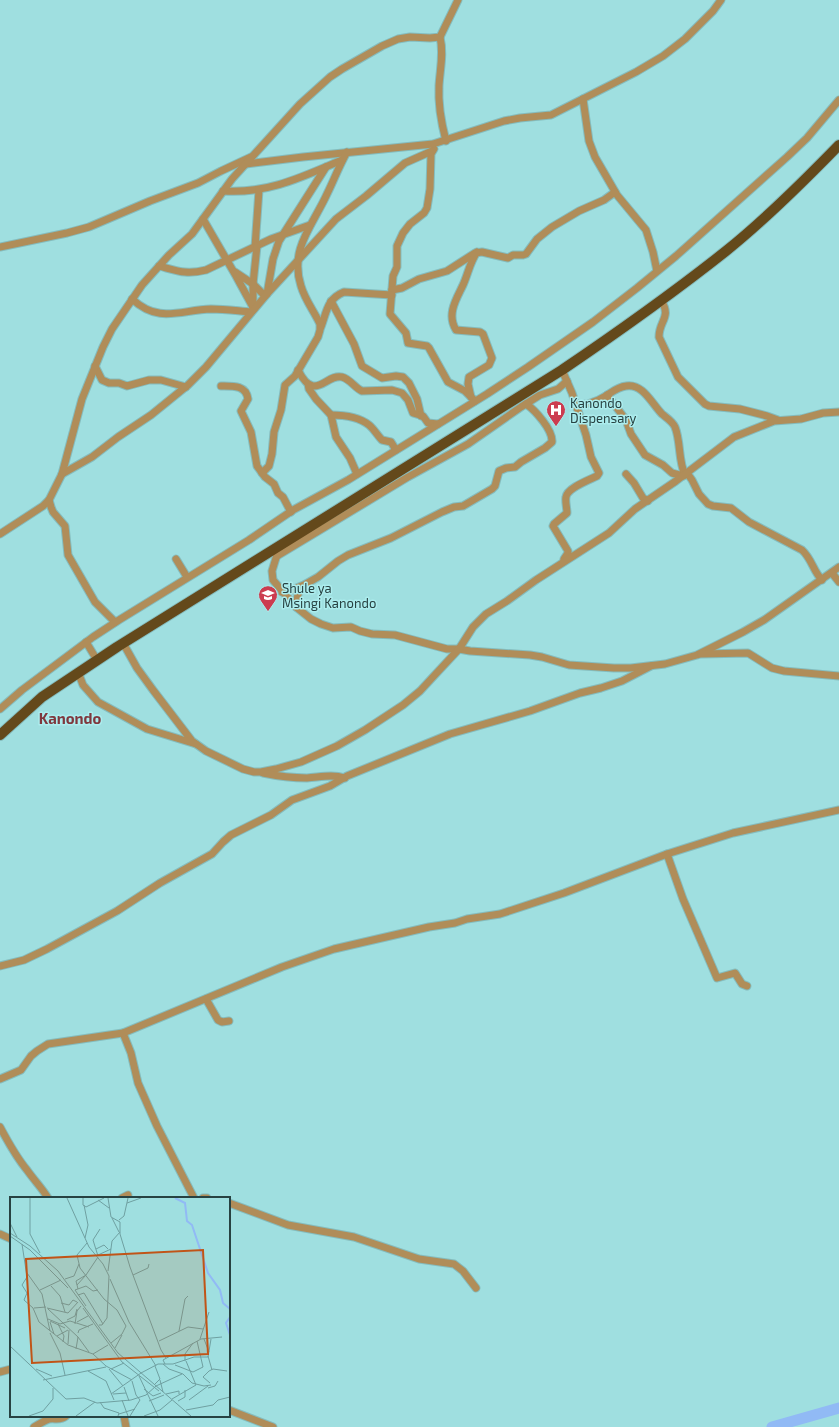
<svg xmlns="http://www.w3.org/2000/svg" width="839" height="1427" font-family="'Exo 2',sans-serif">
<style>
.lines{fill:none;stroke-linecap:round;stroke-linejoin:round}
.river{stroke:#91baf5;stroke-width:11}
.minor-casing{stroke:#85bcbd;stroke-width:9}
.highway-casing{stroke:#85bcbd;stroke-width:12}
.minor{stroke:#b08d59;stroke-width:7}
.highway{stroke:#64491b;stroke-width:10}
.labels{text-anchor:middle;stroke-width:3;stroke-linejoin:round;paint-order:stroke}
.poi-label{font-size:13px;fill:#274242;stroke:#acedee;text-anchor:start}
.quarter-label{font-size:15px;font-weight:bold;fill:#7f373d;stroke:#acedee}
.inset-river{fill:none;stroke:#91baf5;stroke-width:2}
.inset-road{fill:none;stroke:#6fa0a1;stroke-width:1}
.view{fill:#c15417;fill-opacity:0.15;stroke:#c15417;stroke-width:2}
.inset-edge{fill:none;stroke:#274242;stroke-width:2}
</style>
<rect width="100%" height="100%" fill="#9fdfe0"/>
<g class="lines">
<!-- river -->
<polyline class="river" points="772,1427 839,1408"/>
<!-- minor casing -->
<g class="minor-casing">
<g id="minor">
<path d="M440,37c4,16 0,32 -1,49 -1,19 2,36 7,55"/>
<polyline points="583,99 589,141 595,157 617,195 646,230 653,252 657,271"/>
<polyline points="434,149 431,154 430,189 427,208 424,213 410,224 403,233 397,246 397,267 393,276 390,314 406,333 408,343 427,346 429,348 448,382 465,391 475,401"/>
<polyline points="246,164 303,157 433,144 504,121 520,118 551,115 636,72 663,56 685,39 713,11 721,0"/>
<path d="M223,191c45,3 79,-14 119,-31"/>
<polyline points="203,219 236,276 254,309"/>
<polyline points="0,247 67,233 89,227 150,201 198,183 221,171 251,157"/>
<polyline points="255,247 259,190"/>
<path d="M159,266c19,5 27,9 47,4l65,-31 39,-14"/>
<polyline points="235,272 253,284 265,296"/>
<polyline points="253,284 257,246"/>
<polyline points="392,290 402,288 419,279 447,271 475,253 482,252 508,258 513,255 523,255 526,254 537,239 552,227 579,211 604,200 615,192"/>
<polyline points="267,294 273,259 279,241 326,167"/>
<path d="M132,299c27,25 48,11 79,10 14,0 27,2 40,3"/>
<path d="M661,300c11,18 -2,20 -2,37l19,40 27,27 4,2 31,3 27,7 11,4"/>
<polyline points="331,301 354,344 362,366 382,378 396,376 403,377 409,383 417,399 421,416"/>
<polyline points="253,307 253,284"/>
<path d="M321,327c6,-16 6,-28 23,-35l48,3"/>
<polyline points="95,366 102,380 109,383 119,383 127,386 149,380 161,380 186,387"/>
<path d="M298,370c17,34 28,3 44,7 8,2 13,11 20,14l30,-1 10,3 6,7 5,13 10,3 5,7 10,1"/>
<path d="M562,370l10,23 14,42 5,22 8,16 -2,3c-8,4 -30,12 -31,21 -1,5 1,11 1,16l-13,11 -1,2 15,25v2l-4,6"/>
<polyline points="308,384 309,389 316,399 331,415 336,437 350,458 357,474"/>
<path d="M221,386c12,0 25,-1 27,13l-7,12 10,21 6,34 8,11 9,7 4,9 5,4 8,15"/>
<polyline points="607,395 626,420 631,434 645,455 663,465 672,473 683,476"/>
<path d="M471,397l-3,-13 1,-7 20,-12 3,-7 -9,-24 -3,-2 -24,-2c-10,-16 1,-32 7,-45 5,-11 7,-23 14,-33"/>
<path d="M575,405c11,0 20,-2 29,-8 7,-4 13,-10 22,-11 17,-3 26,18 36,28 5,4 11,8 13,13 6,15 3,33 10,48"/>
<path d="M331,415c12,0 28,2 38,10 5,4 8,10 13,15l9,2 5,8"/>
<path d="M262,473l7,-7 3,-12 2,-22 7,-22 4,-25 10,-9 23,-39 2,-7v-6c-6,-13 -15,-24 -19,-38 -12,-37 12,-61 26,-92 7,-14 12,-28 20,-42"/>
<path d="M687,473l5,7 7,14 9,10 5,2 18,2 18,14 53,28c10,9 11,21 20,30"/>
<polyline points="62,474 92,457 118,437 151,415 188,385 206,367 267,294 336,219 366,196 405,163 432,151"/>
<polyline points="626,474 634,483 643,498 648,501"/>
<polyline points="49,500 51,507 53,512 65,526 68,555 95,602 115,622"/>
<polyline points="0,534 43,506 49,500 62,474 82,399 103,347 112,329 142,285 169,255 192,234 232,179 300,104 330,77 342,69 382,46 398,39 410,37 430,38 440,37 458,0"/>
<polyline points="280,545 272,571 273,580 296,607 311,619 321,624 333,628 351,627 360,631 372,634 395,635 447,649 459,649 470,651 530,655 542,657 569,665 614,668 631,668 665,664 697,655 743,632 764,620 839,567"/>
<polyline points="277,556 408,477 468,444 521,407 540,395 558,389 567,381"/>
<polyline points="176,559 187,577"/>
<polyline points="832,573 839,582"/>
<path d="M282,592l10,-2 12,-5 14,-8 20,-16 10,-6 43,-17 51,-26 12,-5 9,-1 29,-17 3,-3 4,-15 7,-3 9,-1 6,-5 24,-14 7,-6c1,-12 -17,-32 -26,-38"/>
<polyline points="296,607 298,594 304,586"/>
<polyline points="86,642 97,660"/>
<polyline points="123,643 137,668 153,690 192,741 206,751 243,769 254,772 261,772 276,769 301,762 337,746 365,730 403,705 420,691 432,678 459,649 473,627 486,614 507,601 536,580 609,533 635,509 676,481 734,437 774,421 801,419 823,413 839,412"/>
<polyline points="701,654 748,653 772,668 784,671 839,676"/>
<polyline points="78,672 83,685 98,702 147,729 196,744"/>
<polyline points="0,709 22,690 93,637 119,620 249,540 293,510 348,480 487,394 528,367 593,322 637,288 676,256 787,157 807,138 839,100"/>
<path d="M263,773c14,3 30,5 44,5 14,-1 25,-4 38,0"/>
<polyline points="667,854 683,899 717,978 735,973 742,984 747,986"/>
<polyline points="0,966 24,960 47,949 117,911 160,883 212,854 223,842 231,835 271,815 292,800 330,786 347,776 450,734 530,711 580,693 601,688 622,681 651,666"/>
<polyline points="206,999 218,1020 222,1022 229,1021"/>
<polyline points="123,1033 131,1053 138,1083 157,1126 194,1198"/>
<polyline points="0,1079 21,1070 31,1056 37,1051 48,1044 123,1033 282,967 334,949 429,927 455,923 467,919 500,914 564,893 667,854 733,833 839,810"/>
<path d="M0,1127c8,15 16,30 27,43 7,10 15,18 21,28"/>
<polyline points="122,1198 128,1195"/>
<polyline points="203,1198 207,1198"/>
<polyline points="229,1203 288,1225 354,1237 419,1259 454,1264 463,1271 476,1288"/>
<polyline points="0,1234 11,1239"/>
<polyline points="0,1372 11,1369"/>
<polyline points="229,1410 273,1427"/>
<polyline points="124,1416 126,1427"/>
<path d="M34,1427c5,-3 10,-6 15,-8 7,-1 11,2 17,-3"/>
</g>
</g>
<!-- highway casing -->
<g class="highway-casing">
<path id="highway" d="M0,735l42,-38 75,-50 445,-277c56,-38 111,-77 164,-119 40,-32 77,-69 113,-106"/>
</g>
<!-- minor -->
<use href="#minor" class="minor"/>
<!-- highway -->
<use href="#highway" class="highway"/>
</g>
<!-- icons -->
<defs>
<g id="hospital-pin" transform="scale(1)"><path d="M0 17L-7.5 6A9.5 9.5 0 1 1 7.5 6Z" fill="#cc3c50" stroke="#acedee"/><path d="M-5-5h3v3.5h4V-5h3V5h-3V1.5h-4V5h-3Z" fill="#fff"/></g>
<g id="school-pin" transform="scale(1)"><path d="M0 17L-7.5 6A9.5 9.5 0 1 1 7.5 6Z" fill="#cc3c50" stroke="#acedee"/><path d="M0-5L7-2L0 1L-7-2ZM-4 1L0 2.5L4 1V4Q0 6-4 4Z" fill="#fff"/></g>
</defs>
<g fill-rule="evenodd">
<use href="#hospital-pin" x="556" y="410"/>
<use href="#school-pin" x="268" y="595"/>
</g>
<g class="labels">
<!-- poi labels -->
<g class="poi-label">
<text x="570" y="408">Kanondo<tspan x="570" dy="15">Dispensary</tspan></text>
<text x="282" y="593">Shule ya<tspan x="282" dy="15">Msingi Kanondo</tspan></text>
</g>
<!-- quarter labels -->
<g class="quarter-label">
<text x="70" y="724">Kanondo</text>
</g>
</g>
<!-- overview -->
<g transform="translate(10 1197)">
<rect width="220" height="220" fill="#9fdfe0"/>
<path class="inset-river" d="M165,1l10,5 2,18 5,4 16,48 12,17 3,13 7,6M220,120l-4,6 4,12"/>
<path class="inset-road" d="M20,1v36l10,19M57,1l22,49 14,17 6,12 -2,42 -5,7h-3M73,1v7l3,2 18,-9M98,1l3,19 9,5v12l10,33 31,83 5,8M88,3l11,8M117,6l14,-5M74,8l4,20 -3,13M102,21l7,14M109,23l5,-4 4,-18M0,26l7,14M0,36l20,13 28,25 60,82 73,63M0,39l20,14 38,38M77,46l-10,12 3,13 24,31 13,11 9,16 -4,8 -11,9M12,47l5,33 -5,8 5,8 -3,7 9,8 6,14 29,23 25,9 13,12 26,14M86,52l8,-4 4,4M88,58l13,-6M88,59l-5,-16 7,-11M98,74l4,-30 8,-9M17,76l15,21 8,37M76,78l12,-18M123,78l15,-7 1,-4M55,82l9,-3 5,-12M100,82l19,43 27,44M67,88l9,-10M41,89l9,10 5,16M68,92l-2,-8 10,-6M30,93l21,-10M65,93l11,16M65,93l11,-4 7,5 5,-1M68,98l6,-2 19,31M51,106l8,2 4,-5 4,2M24,111l12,-1M37,111l21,5 10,-11M73,111l39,54 37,29M38,112l30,28 11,15M38,122l12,5 10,-3 19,6M57,123l8,-4 2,-7M40,124l15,7M40,125l4,12M67,125l11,-6M48,127l6,12 -1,6M65,127l2,-13 4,-5M169,134l6,-32 3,-3M40,136l10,20 5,22M68,136l1,-3 14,-6M47,139l11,-6M190,142l9,-27M194,142l5,13M149,144l29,-14 15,2M58,147l1,-14M0,149l56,53 18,-1 13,5 34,-3 15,-5M105,151l7,-13M66,152l2,-12M83,157l15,-9M198,159l4,14M175,164v-7l8,-11M153,167l6,5 14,5 9,9 12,3 7,-1M155,167l-2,-4 38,-21 21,-2M165,168l18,7 10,-5 -6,-26M26,172l16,7M99,172l14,17M101,172l13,-6M78,174l18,10 8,19M129,179l19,40M33,183l63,-13M150,183l3,12M200,186l-7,-6 6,-6 4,-2 14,2M144,188l6,-6 -5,-13M114,190l5,14M198,191l7,-2 3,-5M134,192l9,7 8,-3M101,197l30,-21 17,-9h15l21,-7h14l3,-18M103,197l13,-1M156,197l13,-3v3M136,198l10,-9 26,-12M162,202l24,-14 -10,-24M112,203l6,16M179,203l19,-14M139,204l15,-6M168,204l7,-4v-7M90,205l4,6 15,5 -1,3M176,213l27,-5 5,-5 12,-3M109,217l16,-5M19,219l14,-5 10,-12v-11M66,219l19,-14M120,219l10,-16 -4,-5 -4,-14M134,219l16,-6 12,-10"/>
<path class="view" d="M193,53l5,104 -176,9 -6,-104z"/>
<rect width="220" height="220" class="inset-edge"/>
</g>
</svg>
